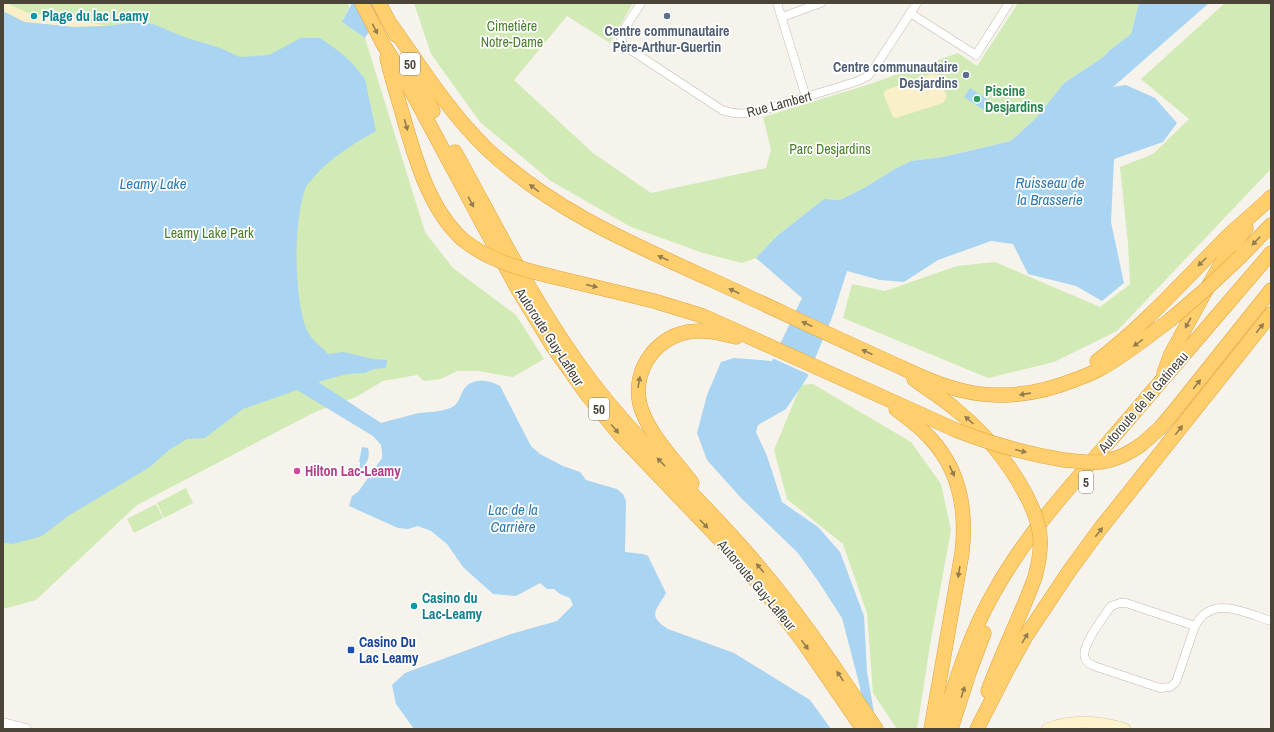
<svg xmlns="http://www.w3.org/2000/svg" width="1274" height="732" font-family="'Archivo Narrow',sans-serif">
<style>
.green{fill:#d2eab5}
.sand{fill:#f9efc9}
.water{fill:#a9d4f2}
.pier{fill:#f6f3ec}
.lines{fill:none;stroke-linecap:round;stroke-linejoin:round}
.minor-casing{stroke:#c2bbae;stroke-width:9}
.tertiary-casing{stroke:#c2bbae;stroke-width:11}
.secondary-casing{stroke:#d6c79b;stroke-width:12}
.motorway-casing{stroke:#e0a43c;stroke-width:15}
.minor{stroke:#fff;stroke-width:8}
.tertiary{stroke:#fff;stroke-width:10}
.secondary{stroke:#fff3cd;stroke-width:11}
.motorway{stroke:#ffcf6e;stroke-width:14}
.motorway-bridge-casing{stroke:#e0a43c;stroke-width:15;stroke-linecap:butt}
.motorway-bridge{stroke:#ffcf6e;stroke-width:14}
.oneway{fill:#937c4e}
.culture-dot{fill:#0f9aa8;stroke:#fff;stroke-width:1.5}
.service-dot{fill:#5c6f8a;stroke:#fff;stroke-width:1.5}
.leisure-dot{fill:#2e9e5b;stroke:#fff;stroke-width:1.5}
.hotel-dot{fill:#d1479c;stroke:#fff;stroke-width:1.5}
.transit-dot{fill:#1a4fb4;stroke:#fff;stroke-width:1.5}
.labels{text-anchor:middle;stroke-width:3.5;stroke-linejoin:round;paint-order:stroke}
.shield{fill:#fff;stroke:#817c74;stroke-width:1}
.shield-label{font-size:13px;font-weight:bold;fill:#4b4439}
.culture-label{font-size:14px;font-weight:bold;fill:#0d838f;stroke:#fff;text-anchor:start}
.park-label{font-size:14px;fill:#4a7f2a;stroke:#fff}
.service-label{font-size:14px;font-weight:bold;fill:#4e5e75;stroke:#fff}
.leisure-label{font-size:14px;font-weight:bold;fill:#27864d;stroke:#fff;text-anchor:start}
.street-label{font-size:14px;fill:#4b4439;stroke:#fff}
.hotel-label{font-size:14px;font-weight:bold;fill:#b23c85;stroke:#fff;text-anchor:start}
.transit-label{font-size:14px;font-weight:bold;fill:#164399;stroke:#fff;text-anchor:start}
.water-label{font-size:15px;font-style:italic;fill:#2e7ab2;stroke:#fff}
</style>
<rect width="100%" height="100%" fill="#f6f3ec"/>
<!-- green -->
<g class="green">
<polygon points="3,3 348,3 349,8 342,22 365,38 425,232 453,268 516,315 544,359 513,377 478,371 457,371 441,379 424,381 417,375 383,381 356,397 315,412 137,505 36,600 3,609"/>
<polygon points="414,3 633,3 610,43 567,16 514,80 593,153 651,193 766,168 771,150 763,117 867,85 958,53 977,66 1018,3 1139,3 1131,34 1110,50 1102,58 1064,83 1037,117 1011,141 943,157 911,161 893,170 864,188 840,200 824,199 777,236 756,258 742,263 703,253 631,227 551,181 480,122 431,54"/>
<polygon points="1225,3 1271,3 1271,169 1117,331 1054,362 988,378 843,318 852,284 885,291 957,266 995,262 1100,307 1130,284 1128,244 1120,167 1153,154 1189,119 1141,79"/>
<polygon points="813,384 911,442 941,484 951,530 930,645 917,729 897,729 873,693 867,613 843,544 787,499 774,450 801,385"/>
<polygon points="186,488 193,503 164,518 157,503"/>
<polygon points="156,504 163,518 134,533 127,519"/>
</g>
<!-- sand -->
<g class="sand">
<polygon points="3,3 7,3 28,13 79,20 107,26 74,27 24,22 3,11"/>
<polygon points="932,74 939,75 947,97 943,103 896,118 893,117 884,96 884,92 886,90"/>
</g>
<!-- water -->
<g class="water">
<polygon points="352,3 386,3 365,38 342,22"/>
<polygon points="1139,3 1209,3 1113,87 1126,85 1155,98 1177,123 1163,142 1114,159 1111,222 1124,283 1102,301 1076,286 1028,274 1013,244 991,241 938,260 904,282 880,280 847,271 833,315 807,378 786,409 758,425 756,432 767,456 782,502 818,527 840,552 864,616 867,672 875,718 863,716 860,687 842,618 818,581 798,553 742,499 707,460 697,433 707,395 721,362 734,358 772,361 802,298 756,258 777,236 824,199 840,200 864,188 893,170 911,161 943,157 1011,141 1037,117 1064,83 1102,58 1110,50 1131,34"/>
<path d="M3,11l21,11 50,5 33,-1 24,-3 22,1 31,13 36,11 20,9 29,-2 32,-17h19l20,14 12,11 13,16 11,52c-23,13 -46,27 -63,47 -2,3 -6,6 -7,9 -13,30 -13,119 3,147 4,7 14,14 19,20l16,-2 29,7 14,1 -1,8 -12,1 -9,4 -18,1 -29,8 63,41c12,-3 25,-7 38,-10 10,-1 22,-1 31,-5 9,-3 9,-11 14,-19 8,-12 26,-9 36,-3l31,60 9,8 23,12 17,6 6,8 31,9 6,5 3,7 -1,51 18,2 5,2 18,37c-9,17 -20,22 2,36l66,24 76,47 21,29h-417l-18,-25 -4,-19 13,-12 106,-39 46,-13 16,-16 -3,-7 -10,-4 -6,-5h-7l-7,-6 -24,13 -23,-2 -30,-27 -16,-23 -16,-13 -13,-5 -10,3 -10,-1 -49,-22 3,-10 6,-4 24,-34v-6l-1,-7 -8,-9 -76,-46 -54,19 -38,29 -18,1 -18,11 -19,17 -82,49 -26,20 -29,8 -10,-1z"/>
<polygon points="970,88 990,101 984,110 964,97"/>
<path d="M362,447l6,1c2,8 0,13 -5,20h-3v-6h-1z"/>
</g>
<!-- pier -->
<polygon class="pier" points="778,344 816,361 810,375 772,358"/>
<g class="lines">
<!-- minor casing -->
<g class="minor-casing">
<g id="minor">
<path d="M641,3l-20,31v4l2,7 99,65c16,6 29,3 45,-1l91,-28 10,-5 7,-9 42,-64"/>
<polyline points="777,3 806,97"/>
<polyline points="910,13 976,55 1009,3"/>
<polyline points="782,17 821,3"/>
<path d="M1195,626l-69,-23h-6l-9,3c-7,11 -31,40 -26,52 1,4 5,6 9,8l66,22 10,-1 6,-5 19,-56c17,-32 50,-13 76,-5"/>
</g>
</g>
<!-- tertiary casing -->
<g class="tertiary-casing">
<polyline id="tertiary" points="3,723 26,729"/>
</g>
<!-- secondary casing -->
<g class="secondary-casing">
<path id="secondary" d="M1047,729c26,-10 52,-8 78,0"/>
</g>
<!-- motorway casing -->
<g class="motorway-casing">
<g id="motorway">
<polyline points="362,3 383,44 406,81 516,286 553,347 585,392 620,435 728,548 763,589 804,643 863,729"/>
<polyline points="379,3 396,35"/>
<path d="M392,26c30,43 57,86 95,123 65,61 145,95 225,131 61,28 122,57 184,85 22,10 44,21 68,26 39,9 76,3 113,-12 8,-3 16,-6 23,-10 24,-13 47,-32 70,-49"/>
<path d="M387,58c5,22 12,43 18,65 12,41 25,86 57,116"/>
<polyline points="412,68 433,111"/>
<path d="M455,152c43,78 82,158 136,229 47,62 105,113 155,171 49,55 89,116 130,177"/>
<polyline points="1241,256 1271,225"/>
<polyline points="554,277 654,301 703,316 958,431"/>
<path d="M1097,361c48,-36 88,-82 131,-125 14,-13 29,-25 43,-39"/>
<polyline points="1164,373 1171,354 1205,292 1221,264 1246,228"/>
<path d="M914,379c13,10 27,18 40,29 30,24 54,53 72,87"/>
<path d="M896,409c11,9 23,17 33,28 31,32 38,73 33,116l-31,176"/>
<polyline points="1142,444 1160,428 1172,414 1271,290"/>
<path d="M692,483c-16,-21 -41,-47 -50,-72 -13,-34 10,-73 46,-79 16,-3 32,1 48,5"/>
<path d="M988,691c14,-39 33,-75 47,-114"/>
<path d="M941,729c14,-46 28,-93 52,-135 32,-58 77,-108 121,-158 52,-61 105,-122 157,-183"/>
<polyline points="951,729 970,670 984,633"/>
<polyline points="977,729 1006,672 1026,636 1070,570 1100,529 1271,314"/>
</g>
</g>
<!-- minor -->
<use href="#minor" class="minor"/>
<!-- tertiary -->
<use href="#tertiary" class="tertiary"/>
<!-- secondary -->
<use href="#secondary" class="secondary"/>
<!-- motorway -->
<use href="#motorway" class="motorway"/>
<!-- motorway-bridge casing -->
<g class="motorway-bridge-casing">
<g id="motorway-bridge">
<path d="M462,239c27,22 59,30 92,38"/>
<polyline points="1170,320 1206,289 1241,256"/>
<path d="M958,431c34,13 69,23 106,29 12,1 24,3 37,2 15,-2 29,-9 41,-18"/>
<path d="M1026,495c16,30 18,50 9,82"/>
</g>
</g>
<!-- motorway-bridge -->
<use href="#motorway-bridge" class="motorway-bridge"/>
</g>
<!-- one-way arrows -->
<defs><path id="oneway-solid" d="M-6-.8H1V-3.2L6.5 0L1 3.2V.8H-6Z"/></defs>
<g class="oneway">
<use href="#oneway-solid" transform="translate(375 29) rotate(63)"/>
<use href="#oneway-solid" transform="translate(406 125) rotate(74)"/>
<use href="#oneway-solid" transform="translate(534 188) rotate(-143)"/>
<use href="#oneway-solid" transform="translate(471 202) rotate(62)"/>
<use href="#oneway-solid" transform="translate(1256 241) rotate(134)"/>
<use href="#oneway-solid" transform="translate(663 258) rotate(-156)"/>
<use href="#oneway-solid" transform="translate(1202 262) rotate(135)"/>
<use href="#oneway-solid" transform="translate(592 286) rotate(13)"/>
<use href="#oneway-solid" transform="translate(734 291) rotate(-155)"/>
<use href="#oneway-solid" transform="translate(1188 323) rotate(119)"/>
<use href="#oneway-solid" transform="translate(807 324) rotate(-155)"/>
<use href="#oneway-solid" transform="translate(1260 328) rotate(-51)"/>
<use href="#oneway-solid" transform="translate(1138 343) rotate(144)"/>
<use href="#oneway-solid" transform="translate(867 352) rotate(-155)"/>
<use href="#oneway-solid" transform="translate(639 382) rotate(-80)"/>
<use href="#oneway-solid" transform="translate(1197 384) rotate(-51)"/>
<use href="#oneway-solid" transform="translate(1025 394) rotate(172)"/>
<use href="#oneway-solid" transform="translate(969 420) rotate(-138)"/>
<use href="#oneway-solid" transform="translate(615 429) rotate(50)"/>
<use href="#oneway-solid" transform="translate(1179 430) rotate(-52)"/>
<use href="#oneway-solid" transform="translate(1021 451) rotate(14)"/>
<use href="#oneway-solid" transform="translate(661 462) rotate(-134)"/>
<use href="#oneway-solid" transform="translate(952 471) rotate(65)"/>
<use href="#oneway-solid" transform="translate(704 524) rotate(46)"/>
<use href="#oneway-solid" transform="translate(1099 532) rotate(-52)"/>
<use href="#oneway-solid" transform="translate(760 568) rotate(-130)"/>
<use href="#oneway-solid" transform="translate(959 572) rotate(99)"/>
<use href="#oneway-solid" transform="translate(1025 638) rotate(-59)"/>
<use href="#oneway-solid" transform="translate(805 645) rotate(55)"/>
<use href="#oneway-solid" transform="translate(840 676) rotate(-124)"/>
<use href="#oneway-solid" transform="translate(963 692) rotate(-72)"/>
</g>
<!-- markers -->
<g class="culture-dot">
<circle cx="34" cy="16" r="4"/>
<circle cx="414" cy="606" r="4"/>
</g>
<g class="service-dot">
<circle cx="667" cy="16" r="4"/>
<circle cx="966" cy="75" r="4"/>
</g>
<circle class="leisure-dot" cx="977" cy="99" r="4"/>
<circle class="hotel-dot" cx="297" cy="471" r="4"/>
<rect class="transit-dot" x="347" y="646" width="8" height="8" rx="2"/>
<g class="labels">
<!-- shield labels -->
<g class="shield">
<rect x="400" y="53" width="20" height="22" rx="3"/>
<rect x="589" y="398" width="20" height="22" rx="3"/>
<rect x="1079" y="471" width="14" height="22" rx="3"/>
</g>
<g class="shield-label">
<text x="410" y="69">50</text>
<text x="599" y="414">50</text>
<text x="1086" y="487">5</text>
</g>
<!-- culture labels -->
<g class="culture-label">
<text x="42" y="21">Plage du lac Leamy</text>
<text x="422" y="603">Casino du<tspan x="422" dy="16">Lac-Leamy</tspan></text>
</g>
<!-- park labels -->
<g class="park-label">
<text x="512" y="31">Cimetière<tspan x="512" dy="16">Notre-Dame</tspan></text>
<text x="830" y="154">Parc Desjardins</text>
<text x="209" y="238">Leamy Lake Park</text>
</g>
<!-- service labels -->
<g class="service-label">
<text x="667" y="36">Centre communautaire<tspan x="667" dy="16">Père-Arthur-Guertin</tspan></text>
<text x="958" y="72" text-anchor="end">Centre communautaire<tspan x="958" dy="16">Desjardins</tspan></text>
</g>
<!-- leisure labels -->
<g class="leisure-label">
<text x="985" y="96">Piscine<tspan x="985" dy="16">Desjardins</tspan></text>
</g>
<!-- street labels -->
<g class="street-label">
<text transform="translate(779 104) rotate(-15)" y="5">Rue Lambert</text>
<text transform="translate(550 337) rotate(57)" y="5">Autoroute Guy-Lafleur</text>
<text transform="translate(1143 402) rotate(-49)" y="5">Autoroute de la Gatineau</text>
<text transform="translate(757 585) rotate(50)" y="5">Autoroute Guy-Lafleur</text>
</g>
<!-- hotel labels -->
<g class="hotel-label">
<text x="305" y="476">Hilton Lac-Leamy</text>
</g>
<!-- transit labels -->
<g class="transit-label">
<text x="359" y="647">Casino Du<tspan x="359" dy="16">Lac Leamy</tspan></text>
</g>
<!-- water labels -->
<g class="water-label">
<text x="1050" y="188">Ruisseau de<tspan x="1050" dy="17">la Brasserie</tspan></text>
<text x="153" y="189">Leamy Lake</text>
<text x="513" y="515">Lac de la<tspan x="513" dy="17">Carrière</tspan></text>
</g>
</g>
<!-- border -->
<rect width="1274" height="732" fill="none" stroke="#4b4439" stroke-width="8"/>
</svg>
